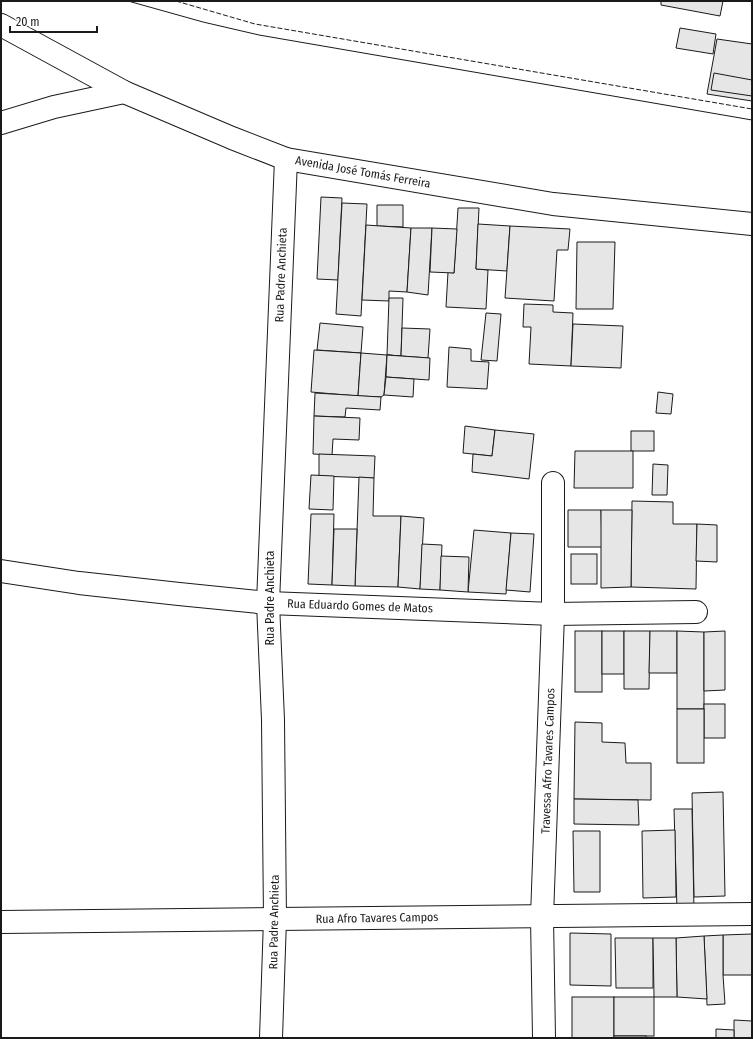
<svg xmlns="http://www.w3.org/2000/svg" width="753" height="1039" font-family="'Fira Sans Condensed',sans-serif">
<style>
.building{fill:#e6e6e6;stroke:#1a1a1a}
.lines{fill:none;stroke-linecap:round;stroke-linejoin:round}
.minor-casing{stroke:#1a1a1a;stroke-width:24}
.minor{stroke:#fff;stroke-width:22}
.tram{stroke:#1a1a1a;stroke-width:1}
.fence{stroke:#1a1a1a;stroke-width:1;stroke-dasharray:5 2;stroke-linecap:butt}
.labels{text-anchor:middle;stroke-width:3;stroke-linejoin:round;paint-order:stroke}
.street-label{font-size:12px;fill:#1a1a1a;stroke:#fff}
</style>
<rect width="100%" height="100%" fill="#fff"/>
<!-- building -->
<g class="building">
<polygon points="661,1 723,1 720,16 661,5"/>
<polygon points="680,28 716,34 713,54 676,48"/>
<polygon points="717,39 752,44 752,101 707,94"/>
<polygon points="714,73 752,80 752,96 711,90"/>
<polygon points="321,197 342,198 338,280 317,279"/>
<polygon points="342,203 367,204 361,316 336,314"/>
<polygon points="377,205 403,205 403,227 377,226"/>
<polygon points="458,208 479,208 476,269 488,270 486,309 446,307 448,272 454,273"/>
<polygon points="478,224 510,226 507,271 476,269"/>
<polygon points="366,225 411,228 407,292 389,291 389,301 362,300"/>
<polygon points="510,226 570,229 568,250 557,250 554,301 505,298"/>
<polygon points="411,228 432,228 428,295 407,292"/>
<polygon points="432,228 457,229 454,273 430,272"/>
<polygon points="577,242 615,242 613,309 576,309"/>
<polygon points="389,298 403,298 401,356 387,355"/>
<polygon points="524,304 553,305 553,312 573,313 571,366 529,364 531,327 523,327"/>
<polygon points="486,313 501,314 497,361 481,360"/>
<polygon points="320,323 363,327 361,353 317,350"/>
<polygon points="573,324 623,326 621,368 571,366"/>
<polygon points="402,328 430,329 428,358 387,355 401,356"/>
<polygon points="449,347 471,349 471,361 489,362 487,389 447,387"/>
<polygon points="314,350 361,353 358,396 311,392"/>
<polygon points="361,353 387,355 384,395 381,397 358,396"/>
<polygon points="387,355 430,358 429,380 386,377"/>
<polygon points="386,377 414,379 413,397 384,395"/>
<polygon points="658,392 673,394 671,414 656,413"/>
<polygon points="315,393 381,397 380,410 346,408 345,417 314,416"/>
<polygon points="314,416 360,418 359,440 333,439 332,455 313,454"/>
<polygon points="465,426 495,430 492,456 463,453"/>
<polygon points="495,430 534,434 529,479 472,472 473,454 492,456"/>
<rect x="631" y="431" width="23" height="20"/>
<polygon points="575,451 633,451 633,488 574,488"/>
<polygon points="319,454 375,456 374,478 319,476"/>
<polygon points="653,464 668,465 667,495 652,495"/>
<polygon points="311,475 334,476 333,510 309,509"/>
<polygon points="359,477 374,478 373,516 401,516 398,587 355,586"/>
<polygon points="632,501 673,502 673,524 697,524 696,589 631,587"/>
<polygon points="568,510 601,510 602,547 568,547"/>
<polygon points="601,510 632,510 631,587 601,588"/>
<polygon points="311,514 334,514 332,585 308,584"/>
<polygon points="401,516 424,518 420,589 398,587"/>
<polygon points="697,524 717,525 717,562 696,561"/>
<polygon points="334,529 357,529 355,586 332,585"/>
<polygon points="474,530 511,533 506,594 468,592"/>
<polygon points="511,533 534,534 530,592 506,590"/>
<polygon points="422,544 442,545 440,590 420,589"/>
<rect x="571" y="554" width="26" height="30"/>
<polygon points="441,556 469,557 468,592 440,590"/>
<rect x="575" y="631" width="27" height="61"/>
<rect x="602" y="631" width="22" height="43"/>
<polygon points="624,631 650,631 649,689 624,689"/>
<polygon points="650,631 677,631 677,673 649,673"/>
<polygon points="677,631 704,632 704,709 677,709"/>
<polygon points="725,631 725,690 704,691 704,632"/>
<rect x="704" y="704" width="21" height="34"/>
<rect x="677" y="709" width="27" height="54"/>
<polygon points="575,722 602,723 602,742 625,743 626,763 651,763 651,800 574,799"/>
<polygon points="723,792 725,896 694,897 692,793"/>
<polygon points="574,799 638,800 639,825 574,824"/>
<polygon points="674,809 692,809 694,910 677,910"/>
<polygon points="675,830 676,897 643,898 642,831"/>
<polygon points="573,831 600,831 600,892 574,892"/>
<polygon points="570,933 611,934 611,986 570,985"/>
<polygon points="752,934 752,975 723,975 723,935"/>
<polygon points="723,935 723,975 725,1004 707,1005 704,936"/>
<polygon points="704,936 707,999 677,997 676,938"/>
<polygon points="615,938 653,938 653,988 616,988"/>
<polygon points="653,938 676,938 677,997 654,997"/>
<rect x="572" y="997" width="42" height="41"/>
<rect x="614" y="997" width="40" height="39"/>
<polygon points="734,1020 752,1021 752,1038 734,1038"/>
<polygon points="716,1029 734,1030 734,1038 716,1038"/>
<rect x="614" y="1036" width="32" height="2"/>
</g>
<g class="lines">
<!-- minor casing -->
<g class="minor-casing">
<g id="minor">
<polyline points="1,25 124,92 232,138 286,159 553,204 752,224"/>
<polyline points="1,123 54,107 124,92"/>
<polyline points="1,571 79,583 179,594 268,603 553,614 696,612"/>
<polyline points="1,922 752,914"/>
<polyline points="271,1038 275,919 273,720 268,603 286,159"/>
<polyline points="544,1038 542,917 553,614 553,483"/>
</g>
</g>
<!-- minor -->
<use href="#minor" class="minor"/>
<!-- tram -->
<polyline class="tram" points="128,1 203,22 259,35 752,120"/>
<!-- fence -->
<polyline class="fence" points="176,1 255,24 752,109"/>
</g>
<g class="labels">
<!-- street labels -->
<g class="street-label">
<text transform="translate(363 172) rotate(10)" y="4">Avenida José Tomás Ferreira</text>
<text transform="translate(281 275) rotate(-88)" y="4">Rua Padre Anchieta</text>
<text transform="translate(270 598) rotate(-90)" y="4">Rua Padre Anchieta</text>
<text transform="translate(360 606) rotate(2)" y="4">Rua Eduardo Gomes de Matos</text>
<text transform="translate(548 761) rotate(-88)" y="4">Travessa Afro Tavares Campos</text>
<text transform="translate(377 918) rotate(-1)" y="4">Rua Afro Tavares Campos</text>
<text transform="translate(274 922) rotate(-89)" y="4">Rua Padre Anchieta</text>
</g>
</g>
<!-- border -->
<rect width="753" height="1039" fill="none" stroke="#1a1a1a" stroke-width="4"/>
<!-- scale -->
<path d="M10 26v6h87v-6" fill="none" stroke="#1a1a1a" stroke-width="2"/>
<text x="16" y="26" font-size="12" fill="#1a1a1a" stroke="#ffffff" stroke-width="3" paint-order="stroke">20 m</text>
</svg>
